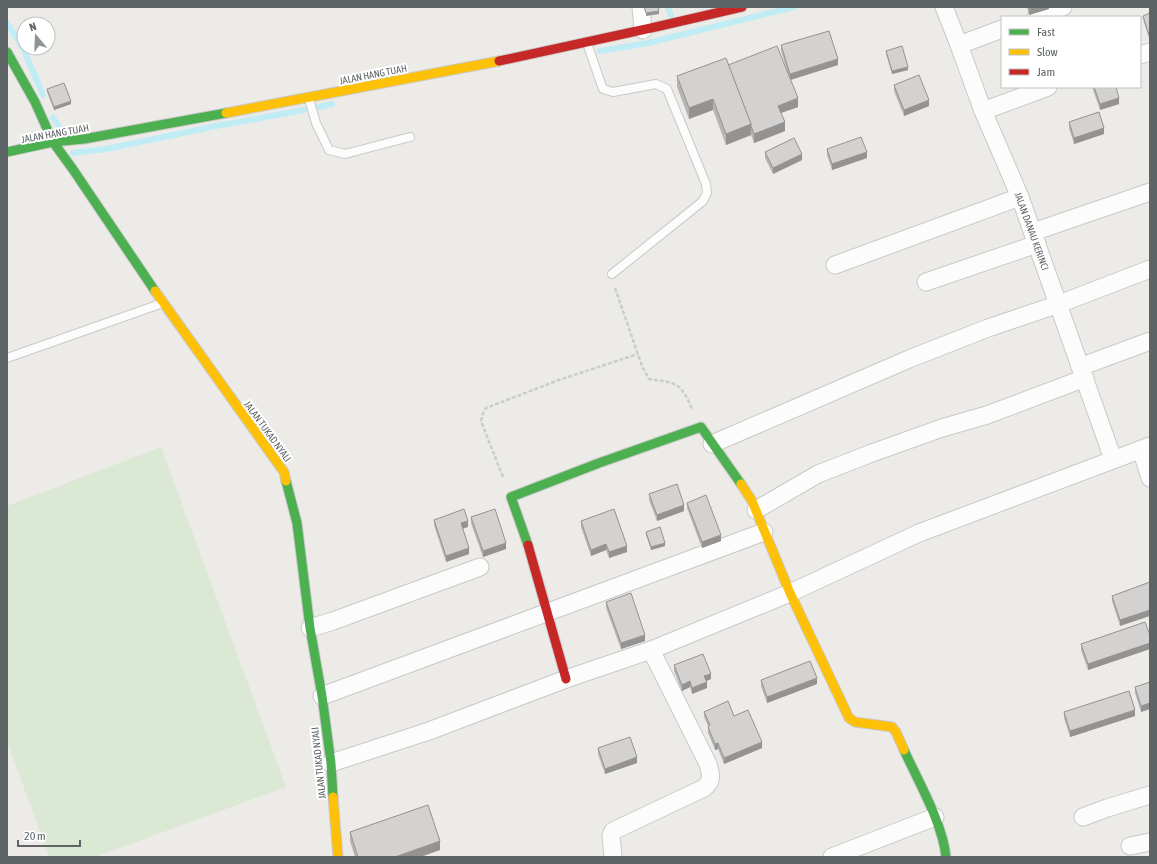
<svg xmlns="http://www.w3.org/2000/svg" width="1157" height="864" font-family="'Asap Condensed',sans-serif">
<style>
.green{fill:#dbe8d4}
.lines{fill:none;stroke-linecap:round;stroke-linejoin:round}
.stream{stroke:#bfecf5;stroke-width:6}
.lane-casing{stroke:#cac9c8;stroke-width:10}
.street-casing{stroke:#cac9c8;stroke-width:19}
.fast-casing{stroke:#c9c9c8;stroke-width:11}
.slow-casing{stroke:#c9c9c8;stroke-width:11}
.jam-casing{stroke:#c9c9c8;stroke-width:11}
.path{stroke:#c8cdc9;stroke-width:2.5;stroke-dasharray:4 2;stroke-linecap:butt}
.lane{stroke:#fcfcfc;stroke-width:8}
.street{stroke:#fcfcfc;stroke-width:17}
.fast{stroke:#4caf50;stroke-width:9}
.slow{stroke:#ffc107;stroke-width:9}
.jam{stroke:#c62828;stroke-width:9}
.wall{fill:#b6b5b4}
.shaded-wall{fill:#949392}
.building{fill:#d4d2d1;stroke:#949392}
.labels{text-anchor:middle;stroke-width:4;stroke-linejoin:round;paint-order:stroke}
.street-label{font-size:10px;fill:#5e6466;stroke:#fff}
</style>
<rect width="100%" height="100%" fill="#edebe8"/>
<!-- green -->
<polygon class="green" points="161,447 286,787 95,857 49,857 7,741 7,506"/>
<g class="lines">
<!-- stream -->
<g class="stream">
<polyline points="668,7 671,15"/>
<polyline points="7,23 24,50 43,95"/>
<polyline points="600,51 648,43 794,7"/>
<polyline points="316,108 332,104"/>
<polyline points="53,118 64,134"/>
<polyline points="73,153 106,149 216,126 304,110"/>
</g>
<!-- lane casing -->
<g class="lane-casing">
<g id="lane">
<polyline points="587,43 599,78 603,89 613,92 656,84 667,89 706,184 707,193 703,201 612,274"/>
<polyline points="309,99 316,123 329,150 345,154 410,137"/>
<polyline points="7,358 163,303"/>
</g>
</g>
<!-- street casing -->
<g class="street-casing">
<g id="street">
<polyline points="641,7 643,30"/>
<polyline points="944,7 959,45 983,111 1020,197 1113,459"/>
<polyline points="1036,17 1063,7"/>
<polyline points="959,45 1002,29"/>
<polyline points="1140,55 1150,52"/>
<polyline points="983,111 1048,87"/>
<polyline points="1033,232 1150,192"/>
<polyline points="835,265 1020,197"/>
<polyline points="926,282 1037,244"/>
<polyline points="1080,367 1150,341"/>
<polyline points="712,444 909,359 988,328 1059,304 1150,269"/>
<polyline points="1141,449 1150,478"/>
<polyline points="756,510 818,474 872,453 942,428 987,415 1085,378"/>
<polyline points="310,628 333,621 480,567"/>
<polyline points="322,696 764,532"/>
<polyline points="331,763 429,731 566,679 651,650 790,593 919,533 1150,446"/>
<polyline points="1083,817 1107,808 1150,795"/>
<polyline points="1130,846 1150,842"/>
<path d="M613,857l-2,-21 2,-5 91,-43c9,-7 7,-14 4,-24l-57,-114"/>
<polyline points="832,857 935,817"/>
</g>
</g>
<!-- fast casing -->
<g class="fast-casing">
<g id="fast">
<polyline points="7,52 35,102 53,142 72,168 155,291"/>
<polyline points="7,152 53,142 84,139 226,113"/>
<polyline points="286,481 297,523 310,628 322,696 331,763 333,797"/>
<polyline points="528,545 511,497 599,463 701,427 741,484"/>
<path d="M904,750c14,31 39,74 42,107"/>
</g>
</g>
<!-- slow casing -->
<g class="slow-casing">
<g id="slow">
<polyline points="226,113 499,61"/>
<polyline points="155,291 284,472 286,481"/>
<polyline points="741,484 752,501 790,593 849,718 855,722 892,727 896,732 904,750"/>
<polyline points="333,797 338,857"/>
</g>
</g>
<!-- jam casing -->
<g class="jam-casing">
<g id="jam">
<polyline points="499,61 660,26 742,7"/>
<polyline points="528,545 566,679"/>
</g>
</g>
<!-- path -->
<g class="path">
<path d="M615,288l27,78 7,13c27,4 32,3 43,30"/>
<polyline points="503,477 481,421 483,413 486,408 559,380 638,354"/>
</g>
<!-- lane -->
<use href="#lane" class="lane"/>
<!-- street -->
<use href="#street" class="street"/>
<!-- fast -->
<use href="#fast" class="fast"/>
<!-- slow -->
<use href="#slow" class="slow"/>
<!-- jam -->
<use href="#jam" class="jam"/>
</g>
<!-- wall -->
<g class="wall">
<polygon points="1027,7 1049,7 1049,9 1029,15"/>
<polygon points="1150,13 1150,41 1143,19 1143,16"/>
<polygon points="781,45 838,65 790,80 781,51"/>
<polygon points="886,51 908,70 892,74 886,54"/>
<polygon points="728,65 798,107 781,113 785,131 754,143 751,135 726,145 713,110 689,119 677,87 677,76"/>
<polygon points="894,85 929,106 904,116 894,91"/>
<polygon points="1092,87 1116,87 1119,104 1100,110"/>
<polygon points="47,89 71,104 54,110 47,92"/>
<polygon points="1069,122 1104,134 1074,144 1069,128"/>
<polygon points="827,149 867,158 832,170 827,155"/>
<polygon points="765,152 802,160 773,174 765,158"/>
<polygon points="649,494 684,511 657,521 649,500"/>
<polygon points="687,503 721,541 702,548 687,508"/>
<polygon points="471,517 506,549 483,557 471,523"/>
<polygon points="434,520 468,527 463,528 469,554 446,562 434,525"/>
<polygon points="581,521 627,552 609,558 606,550 591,556 581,527"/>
<polygon points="646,532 665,546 651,550 646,535"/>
<polygon points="1150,582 1120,626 1112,601 1112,596"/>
<polygon points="606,602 645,641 621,649 606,608"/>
<polygon points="1150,635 1150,649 1088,670 1081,650 1081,644"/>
<polygon points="674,665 711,679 706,681 707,688 692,694 690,687 682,691 674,671"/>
<polygon points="761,680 817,684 767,703 761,686"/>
<polygon points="1150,682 1150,709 1141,712 1135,693 1135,687"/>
<polygon points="704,712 734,716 762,748 724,764 718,749 715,750 708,733 708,726 704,717"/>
<polygon points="1064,712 1135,716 1070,737 1064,718"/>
<polygon points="598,748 637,763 605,774 598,754"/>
<polygon points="350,832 440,850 420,857 355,857 350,841"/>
</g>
<!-- shaded-wall -->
<g class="shaded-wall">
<polygon points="1036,7 1049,7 1049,9 1029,15 1029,9"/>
<polygon points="659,11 659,14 646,16 646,13"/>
<polygon points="838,59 838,65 790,80 790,74"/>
<polygon points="908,67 908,70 892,74 892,71"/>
<polygon points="798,98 798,107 778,114 778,106"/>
<polygon points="1119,98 1119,104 1100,110 1100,104"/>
<polygon points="713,99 713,110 689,119 689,108"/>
<polygon points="929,100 929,106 904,116 904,110"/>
<polygon points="71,101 71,104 54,110 54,107"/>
<polygon points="785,122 785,131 754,143 754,134"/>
<polygon points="751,124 751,135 726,145 726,134"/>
<polygon points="1104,128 1104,134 1074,144 1074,138"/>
<polygon points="867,152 867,158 832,170 832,164"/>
<polygon points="802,154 802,160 773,174 773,168"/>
<polygon points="684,505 684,511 657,521 657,515"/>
<polygon points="468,521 468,527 461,529 461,523"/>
<polygon points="721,535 721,541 702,548 702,542"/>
<polygon points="506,543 506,549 483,557 483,551"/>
<polygon points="665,543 665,546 651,550 651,547"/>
<polygon points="606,544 606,550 591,556 591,550"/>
<polygon points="627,546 627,552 609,558 609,552"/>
<polygon points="469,548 469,554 446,562 446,556"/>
<polygon points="1150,610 1150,616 1120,626 1120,620"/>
<polygon points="645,635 645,641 621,649 621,643"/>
<polygon points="1150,643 1150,649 1088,670 1088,664"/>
<polygon points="711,674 711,679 704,682 704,676"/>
<polygon points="817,678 817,684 767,703 767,697"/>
<polygon points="690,681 690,687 682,691 682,685"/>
<polygon points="707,682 707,688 692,694 692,688"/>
<polygon points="1150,703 1150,709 1141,712 1141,706"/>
<polygon points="1135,710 1135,716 1070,737 1070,731"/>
<polygon points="762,742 762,748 724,764 724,758"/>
<polygon points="718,743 718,749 715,750 715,744"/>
<polygon points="637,757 637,763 605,774 605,769"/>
<polygon points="440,841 440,850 420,857 395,857"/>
</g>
<!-- building -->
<g class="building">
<polygon points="644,7 658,7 659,11 646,13"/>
<polygon points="1029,7 1036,7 1029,9"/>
<polygon points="1150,13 1150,38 1143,16"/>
<polygon points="829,31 838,59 790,74 781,45"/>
<polygon points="777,46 798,98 778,106 785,122 754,134 751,126 751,124 728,65"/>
<polygon points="902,46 908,67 892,71 886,51"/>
<polygon points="726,58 751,124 726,134 713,99 689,108 677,76"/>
<polygon points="919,75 929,100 904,110 894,85"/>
<polygon points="64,83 71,101 54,107 47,89"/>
<polygon points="1094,87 1116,87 1119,98 1100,104"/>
<polygon points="1099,112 1104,128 1074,138 1069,122"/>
<polygon points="861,137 867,152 832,164 827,149"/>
<polygon points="794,138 802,154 773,168 765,152"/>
<polygon points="677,484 684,505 657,515 649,494"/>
<polygon points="706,495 721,535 702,542 687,503"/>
<polygon points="464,509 468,521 461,523 469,548 446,556 434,520"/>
<polygon points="495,509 506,543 483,551 471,517"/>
<polygon points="614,509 627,546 609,552 606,544 591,550 581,521"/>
<polygon points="660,527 665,543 651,547 646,532"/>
<polygon points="1150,582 1150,610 1120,620 1112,596"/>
<polygon points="631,593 645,635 621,643 606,602"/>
<polygon points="1145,622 1150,635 1150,643 1088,664 1081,644"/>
<polygon points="703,654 711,674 704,676 707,682 692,688 690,681 682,685 674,665"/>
<polygon points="810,661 817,678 767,697 761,680"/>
<polygon points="1150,682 1150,703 1141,706 1135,687"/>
<polygon points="1129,691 1135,710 1070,731 1064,712"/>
<polygon points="728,701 734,716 748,710 762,742 724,758 718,743 715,744 708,727 710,725 704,712"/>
<polygon points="630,737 637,757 605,769 598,748"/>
<polygon points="428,805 440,841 395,857 358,857 350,832"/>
</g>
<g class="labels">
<!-- street labels -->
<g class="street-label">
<text transform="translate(373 74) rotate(-11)" y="4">JALAN HANG TUAH</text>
<text transform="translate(55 133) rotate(-10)" y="4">JALAN HANG TUAH</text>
<text transform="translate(1032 231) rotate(70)" y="4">JALAN DANAU KERINCI</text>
<text transform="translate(268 431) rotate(54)" y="4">JALAN TUKAD NYALI</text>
<text transform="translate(318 763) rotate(-96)" y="4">JALAN TUKAD NYALI</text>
</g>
</g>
<!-- border -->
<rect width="1157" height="864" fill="none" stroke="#5e6466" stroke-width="16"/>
<!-- legend -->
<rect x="1001" y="16" width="140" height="72" fill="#ffffff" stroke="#bfc1c2"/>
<rect x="1009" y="29" width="20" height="6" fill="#4caf50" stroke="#bfc1c2"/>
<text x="1037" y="36" font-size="12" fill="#5e6466">Fast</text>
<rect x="1009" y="49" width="20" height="6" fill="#ffc107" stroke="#bfc1c2"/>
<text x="1037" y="56" font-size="12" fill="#5e6466">Slow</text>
<rect x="1009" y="69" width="20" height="6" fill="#c62828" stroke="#bfc1c2"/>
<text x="1037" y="76" font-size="12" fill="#5e6466">Jam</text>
<!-- north arrow -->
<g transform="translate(36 36) rotate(341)"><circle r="19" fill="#ffffff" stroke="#bfc1c2"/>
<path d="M0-3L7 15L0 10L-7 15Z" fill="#909394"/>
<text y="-6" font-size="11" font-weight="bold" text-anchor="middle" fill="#5e6466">N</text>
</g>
<!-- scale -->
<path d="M18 840v6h62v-6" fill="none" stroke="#5e6466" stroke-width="2"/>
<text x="24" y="840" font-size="12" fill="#5e6466" stroke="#ffffff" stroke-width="3" paint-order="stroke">20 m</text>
</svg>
